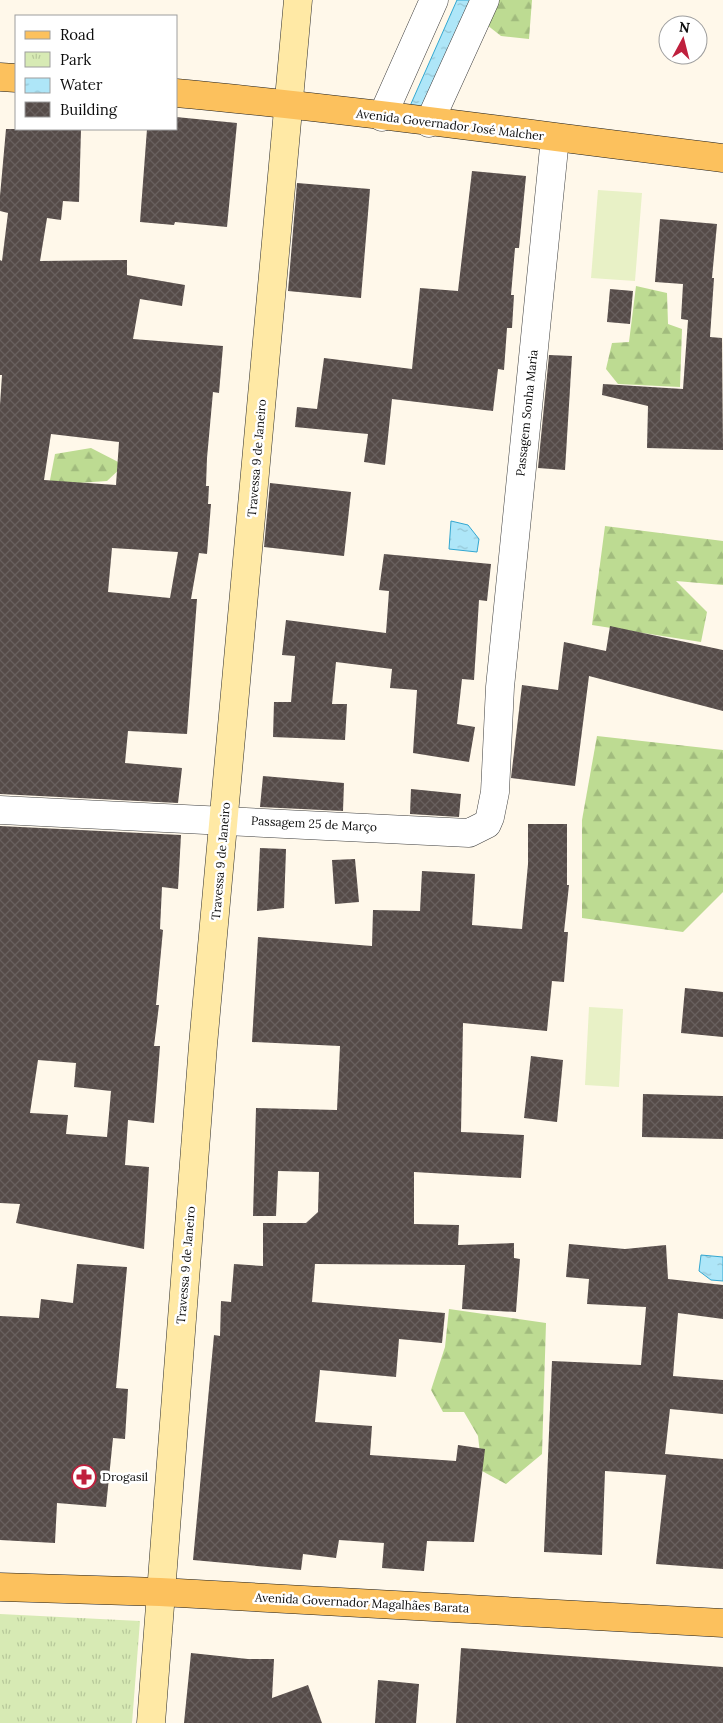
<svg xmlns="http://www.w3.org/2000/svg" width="723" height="1723" font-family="Lora,serif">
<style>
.forest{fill:url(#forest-firs)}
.park{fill:url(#park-tufts)}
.pitch{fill:#e8f1c6}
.water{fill:url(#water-ripples);stroke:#33a7d1}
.building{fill:url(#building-cross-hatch);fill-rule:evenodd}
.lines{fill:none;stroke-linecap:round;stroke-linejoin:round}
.minor-casing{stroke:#3f3f3f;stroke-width:29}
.secondary-casing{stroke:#2e2e2e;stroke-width:29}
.primary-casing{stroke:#1d1d1d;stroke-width:29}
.minor{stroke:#fff;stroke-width:28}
.secondary{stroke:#ffe9a5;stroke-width:28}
.primary{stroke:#fcc15d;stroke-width:28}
.labels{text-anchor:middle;stroke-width:5;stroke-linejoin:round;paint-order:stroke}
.street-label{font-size:12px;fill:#0c0c0c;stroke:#fff}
.poi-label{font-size:12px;fill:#0c0c0c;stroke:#fff;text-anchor:start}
</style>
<defs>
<pattern id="forest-firs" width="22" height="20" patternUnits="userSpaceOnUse" patternTransform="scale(1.25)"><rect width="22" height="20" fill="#bddb92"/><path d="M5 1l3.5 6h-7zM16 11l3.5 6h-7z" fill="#a1bb7d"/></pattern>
<pattern id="park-tufts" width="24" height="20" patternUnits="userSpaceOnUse" patternTransform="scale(1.25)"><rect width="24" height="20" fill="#d7eab4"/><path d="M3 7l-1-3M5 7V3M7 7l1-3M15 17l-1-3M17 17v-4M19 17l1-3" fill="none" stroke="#b7c89a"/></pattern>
<pattern id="water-ripples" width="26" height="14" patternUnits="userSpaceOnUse" patternTransform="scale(1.25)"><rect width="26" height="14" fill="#aee6f8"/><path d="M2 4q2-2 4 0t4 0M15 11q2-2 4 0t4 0" fill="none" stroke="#94c4d3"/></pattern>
<pattern id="building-cross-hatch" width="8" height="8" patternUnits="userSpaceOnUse" patternTransform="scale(1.25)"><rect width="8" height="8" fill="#554b48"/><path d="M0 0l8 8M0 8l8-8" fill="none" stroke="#68605e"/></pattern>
</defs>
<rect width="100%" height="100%" fill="#fff8ea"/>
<!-- forest -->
<g class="forest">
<polygon points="495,0 532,0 529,39 501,36 482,21"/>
<polygon points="636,286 667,293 668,324 682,329 680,387 618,384 606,369 612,343 629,342"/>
<polygon points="91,448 124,465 107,481 49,485 55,454"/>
<polygon points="605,526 723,541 723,585 676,581 707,612 701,642 592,625"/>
<polygon points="597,736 723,750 723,892 683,932 582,918 582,820"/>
<polygon points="449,1309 546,1323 542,1454 506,1484 482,1471 478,1436 464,1412 443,1412 431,1390 445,1347"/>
</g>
<!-- park -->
<polygon class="park" points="0,1614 140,1621 132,1723 0,1723"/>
<!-- pitch -->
<g class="pitch">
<polygon points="598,190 642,193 635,281 591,278"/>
<polygon points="589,1007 623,1009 619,1087 585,1085"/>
</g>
<!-- water -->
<g class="water">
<polygon points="457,0 481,0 429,119 406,115"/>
<polygon points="451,521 468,525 479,539 477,552 449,549"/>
<polygon points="701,1255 723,1257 723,1281 711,1280 699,1271"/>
</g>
<!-- building -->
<g class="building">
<polygon points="176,117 237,123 227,227 175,222 174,225 140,222 147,129 176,129"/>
<path d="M6,129h75l-2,73 -16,-1 -2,19 -14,-2 -7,43 87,-1v15l58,10 -3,21 -42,-7 -7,40 90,7 -4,47 -6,-1 -6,66 -1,28h3l-1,18h3l-4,50 -8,-1 -8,46h6l-10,135 -59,-3 -3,32 57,5 -4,35 -178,-9v-389l2,-30h-2v-115l2,1 6,-48 -8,-2v-15zM51,434l68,8 -3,43 -72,-5zM112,548l66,4 -8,46 -62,-6z"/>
<polygon points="472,171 526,176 519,248 515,248 511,295 514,295 512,328 507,328 504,370 498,369 493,411 392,399 385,465 364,462 368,434 295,427 297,407 317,409 324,358 412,369 420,288 458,291"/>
<polygon points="297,183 370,189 361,298 288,291"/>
<polygon points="660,219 717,224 712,278 714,278 710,337 722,338 723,450 647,448 648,406 602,395 603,384 683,389 688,320 681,319 683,284 655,282"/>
<polygon points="610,289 633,291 630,324 607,322"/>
<polygon points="549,355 572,356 565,470 538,468"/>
<polygon points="270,483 351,492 344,556 264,547"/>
<polygon points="384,554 491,564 487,601 479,600 474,680 462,679 457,724 475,727 469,762 413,753 417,690 390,688 392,669 336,662 332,704 347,704 345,740 273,737 274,702 291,702 295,656 282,655 286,620 386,633 389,591 379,590"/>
<polygon points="610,626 723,650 723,711 589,676 575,786 511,778 522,685 558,690 564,642 606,651"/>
<polygon points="263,776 344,783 343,811 260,807"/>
<polygon points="411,789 461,794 459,817 410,814"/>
<polygon points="528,824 567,824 567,885 569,885 564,932 568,932 564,982 552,981 547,1031 463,1023 461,1132 524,1135 521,1178 414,1172 414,1224 459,1225 458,1245 514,1243 514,1258 520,1259 516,1312 462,1309 465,1265 315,1264 312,1302 445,1313 442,1343 399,1339 396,1377 320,1370 315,1422 372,1426 370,1455 456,1461 458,1445 485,1449 474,1542 427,1541 424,1571 382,1568 384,1543 339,1540 336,1558 303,1554 301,1570 193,1560 214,1335 220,1336 221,1301 231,1302 234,1264 263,1266 263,1223 306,1223 318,1212 319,1172 278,1171 276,1216 253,1216 256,1108 337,1110 340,1046 252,1042 258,937 372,946 373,910 420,911 422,871 475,874 472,925 522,929 528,864"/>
<path d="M0,826l181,9 -3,54 -16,-2 -2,42 3,1 -7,75h3l-5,41h6l-6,77 -26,-3 -3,45 24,2 -5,82 -128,-26 4,-19 -20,-1zM38,1060l38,3 -2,24 37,4 -4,46 -41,-3 2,-19 -38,-2z"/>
<polygon points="260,848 286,849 284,908 257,911"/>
<polygon points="355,859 359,902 335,904 332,860"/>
<polygon points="685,988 723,992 723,1037 681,1033"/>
<polygon points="531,1056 563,1060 557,1122 524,1118"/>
<polygon points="643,1094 723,1096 723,1139 642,1137"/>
<polygon points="569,1244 625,1249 666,1245 668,1279 723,1285 723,1319 678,1313 673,1376 723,1380 723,1414 670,1409 665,1454 723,1459 723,1569 656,1564 666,1475 605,1471 602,1555 544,1552 552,1361 641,1365 646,1307 587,1304 589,1279 566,1277"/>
<polygon points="77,1264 127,1267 116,1388 128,1389 125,1439 113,1438 106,1507 57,1503 55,1543 0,1540 0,1316 39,1318 41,1299 73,1303"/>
<polygon points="461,1648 723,1667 723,1723 456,1723"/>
<polygon points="191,1653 248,1659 274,1659 272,1698 308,1685 322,1723 184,1723"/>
<polygon points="378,1680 419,1684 416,1723 375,1723"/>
</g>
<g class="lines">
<!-- minor casing -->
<g class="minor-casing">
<g id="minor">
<polyline points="382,117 434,0"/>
<polyline points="429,123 485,0"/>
<polyline points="0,810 469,833 487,824 490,817 495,792 500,687 555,138"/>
</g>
</g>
<!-- secondary casing -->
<g class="secondary-casing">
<polyline id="secondary" points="151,1723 203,1045 298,0"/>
</g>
<!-- primary casing -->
<g class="primary-casing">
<g id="primary">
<polyline points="0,77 16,78"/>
<path d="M176,93c183,17 365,43 547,65"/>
<polyline points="0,1587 160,1592 723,1623"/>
</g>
</g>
<!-- minor -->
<use href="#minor" class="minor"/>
<!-- secondary -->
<use href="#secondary" class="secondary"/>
<!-- primary -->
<use href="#primary" class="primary"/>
</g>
<!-- icons -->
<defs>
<g id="pharmacy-ring" transform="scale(1.25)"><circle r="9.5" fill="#fff" stroke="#bf203d" stroke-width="1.5"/><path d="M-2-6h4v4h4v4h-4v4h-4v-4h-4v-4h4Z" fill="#bf203d"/></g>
</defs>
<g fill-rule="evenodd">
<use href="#pharmacy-ring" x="84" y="1477"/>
</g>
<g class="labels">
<!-- street labels -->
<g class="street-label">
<text transform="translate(450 125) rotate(7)" y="4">Avenida Governador José Malcher</text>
<text transform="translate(527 413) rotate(-84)" y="4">Passagem Sonha Maria</text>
<text transform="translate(257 458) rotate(-85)" y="4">Travessa 9 de Janeiro</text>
<text transform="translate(314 824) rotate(3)" y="4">Passagem 25 de Março</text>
<text transform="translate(221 861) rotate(-85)" y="4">Travessa 9 de Janeiro</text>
<text transform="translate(186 1265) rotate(-85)" y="4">Travessa 9 de Janeiro</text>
<text transform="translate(362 1603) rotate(3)" y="4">Avenida Governador Magalhães Barata</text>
</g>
<!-- poi labels -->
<g class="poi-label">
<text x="102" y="1481">Drogasil</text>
</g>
</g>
<!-- legend -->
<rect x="15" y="15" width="162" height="115" fill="#ffffff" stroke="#9e9e9e"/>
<rect x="25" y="31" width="25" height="8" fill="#fcc15d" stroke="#9e9e9e"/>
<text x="60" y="40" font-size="15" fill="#0c0c0c">Road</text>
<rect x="25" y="52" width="25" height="15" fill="url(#park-tufts)" stroke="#9e9e9e"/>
<text x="60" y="65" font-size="15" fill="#0c0c0c">Park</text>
<rect x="25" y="78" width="25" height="15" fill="url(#water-ripples)" stroke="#9e9e9e"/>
<text x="60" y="90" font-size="15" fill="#0c0c0c">Water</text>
<rect x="25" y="102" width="25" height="15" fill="url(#building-cross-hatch)" stroke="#9e9e9e"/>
<text x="60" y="115" font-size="15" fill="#0c0c0c">Building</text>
<!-- north arrow -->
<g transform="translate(683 40) rotate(7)"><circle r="24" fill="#ffffff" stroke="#9e9e9e"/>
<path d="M0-4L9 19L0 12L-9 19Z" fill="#bf203d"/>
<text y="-8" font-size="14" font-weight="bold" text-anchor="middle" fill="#0c0c0c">N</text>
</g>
</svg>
